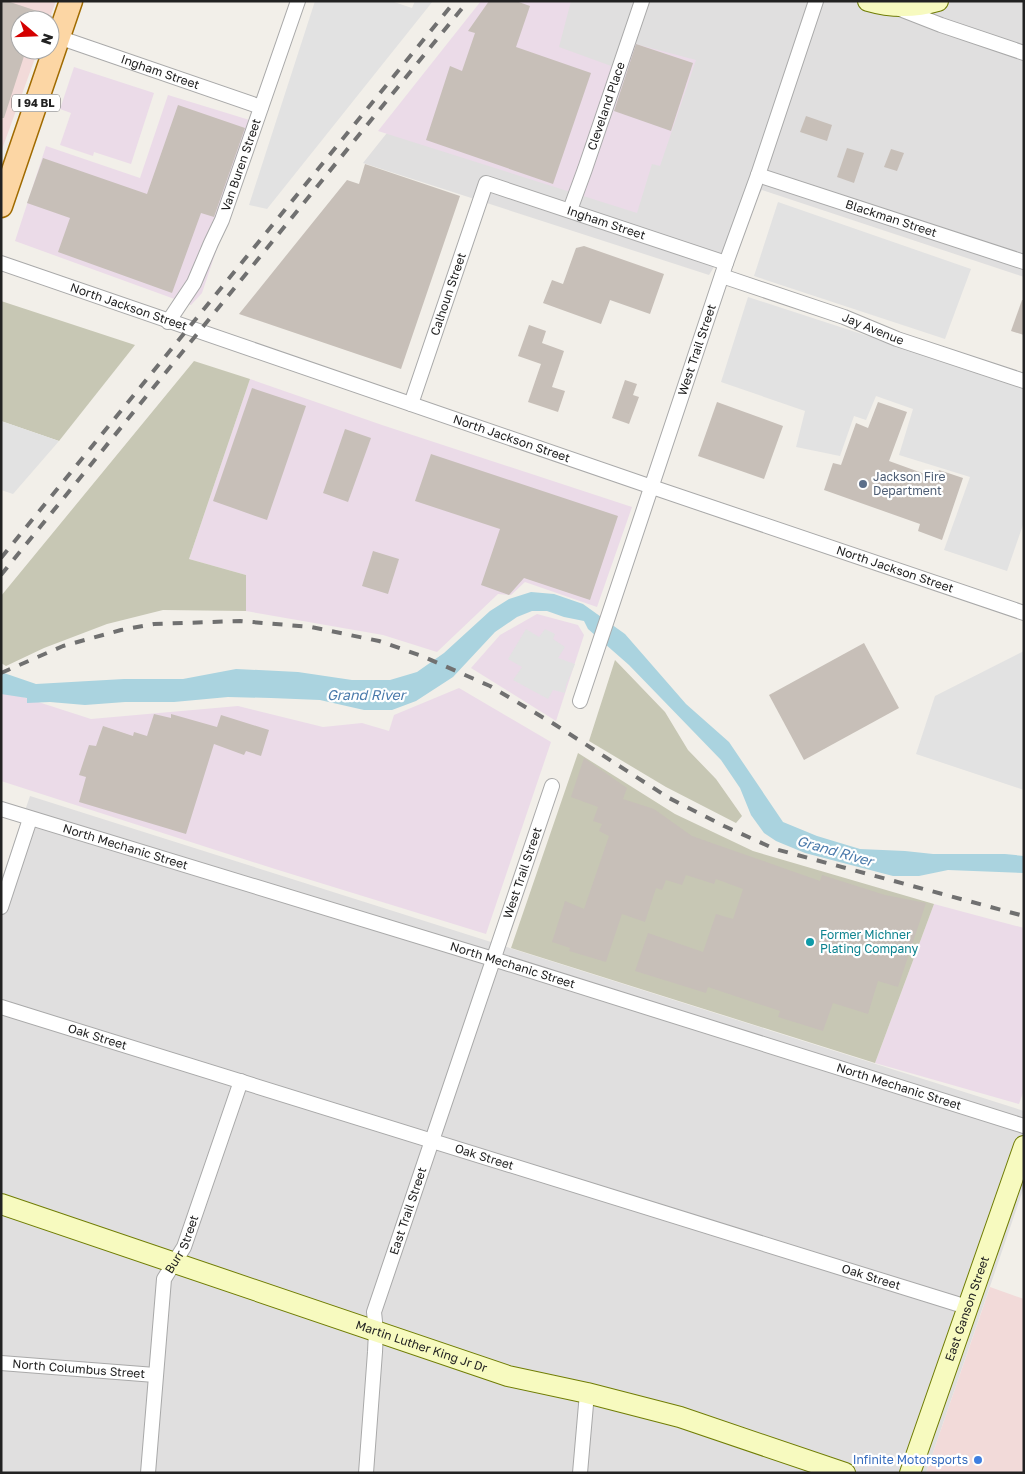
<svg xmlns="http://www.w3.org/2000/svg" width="1025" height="1474" font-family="'Golos Text',sans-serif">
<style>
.residential{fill:#e0dfdf}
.commercial{fill:#f2dad9}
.industrial{fill:#ebdbe8}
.construction{fill:#c7c7b4}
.parking{fill:#e2e2e2}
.water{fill:#aad3df}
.building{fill:#c7bfb8}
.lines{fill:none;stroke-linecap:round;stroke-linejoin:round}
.street-casing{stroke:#a9a9a9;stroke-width:16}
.secondary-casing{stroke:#707d05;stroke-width:22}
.primary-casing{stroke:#a06b00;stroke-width:25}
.street{stroke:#fff;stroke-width:14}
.secondary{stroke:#f7fabf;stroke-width:20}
.primary{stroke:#fcd6a4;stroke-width:22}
.rail{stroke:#707070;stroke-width:4;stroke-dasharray:10 10;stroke-linecap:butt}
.service-dot{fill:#5c6f8a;stroke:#fff;stroke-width:2}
.culture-dot{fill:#0f9aa8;stroke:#fff;stroke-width:2}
.shop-dot{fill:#3f7fe0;stroke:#fff;stroke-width:2}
.labels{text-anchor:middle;stroke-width:4.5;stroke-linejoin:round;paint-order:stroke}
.shield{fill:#fff;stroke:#646464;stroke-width:1}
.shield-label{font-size:11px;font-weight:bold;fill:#222}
.street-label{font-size:12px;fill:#222;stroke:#fff}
.service-label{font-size:12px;fill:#4e5e75;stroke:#fff;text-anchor:start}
.culture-label{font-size:12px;fill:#0d838f;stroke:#fff;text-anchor:start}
.shop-label{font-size:12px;fill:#366cbe;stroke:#fff;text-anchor:end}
.water-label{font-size:14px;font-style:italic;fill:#4a7aab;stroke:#fff}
</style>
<rect width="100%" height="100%" fill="#f2efe9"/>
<!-- residential -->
<g class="residential">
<polygon points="492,1 1024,1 1024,277 762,190 709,275 363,163"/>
<polygon points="30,796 1024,1111 1024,1187 926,1473 1,1473 1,881"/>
</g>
<!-- commercial -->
<g class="commercial">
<polygon points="1,1 56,1 49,20 20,20 20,50 38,50 1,152"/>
<polygon points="990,1287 1024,1299 1024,1473 926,1473"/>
</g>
<!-- industrial -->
<g class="industrial">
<polygon points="481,1 571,1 559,47 614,67 624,41 696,60 660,166 652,164 637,213 378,131"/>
<polygon points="74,67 154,93 131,164 94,152 93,156 60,145 71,113 60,109"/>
<polygon points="168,95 259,123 202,293 191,305 15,241 46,146 140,178"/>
<polygon points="250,379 382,425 632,507 597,607 525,582 511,595 498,594 437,652 383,635 246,611 246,575 189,559"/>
<polygon points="537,614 578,625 584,635 556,721 471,668 500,635"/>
<polygon points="459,688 551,742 486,934 275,869 1,781 1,690 91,719 238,706 323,727 362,723 389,731 394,715"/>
<polygon points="934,904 1024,928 1024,1090 1019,1104 875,1063"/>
</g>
<!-- construction -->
<g class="construction">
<polygon points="1,301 135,345 59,441 1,421"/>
<polygon points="194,361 250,379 189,559 246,575 246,611 163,610 107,624 44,648 6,666 1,663 1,596"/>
<polygon points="615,660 665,712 688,750 716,779 742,816 736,823 666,787 589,741"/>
<polygon points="578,753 675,814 753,851 934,904 875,1063 511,948"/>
</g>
<!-- parking -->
<g class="parking">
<polygon points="315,1 391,1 412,8 415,1 433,1 267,209 249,205"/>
<polygon points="778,202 971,269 945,339 754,276"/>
<polygon points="748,297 1024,387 1024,522 1007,571 944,550 970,477 899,455 913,409 876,396 866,420 854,416 840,456 796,447 805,411 721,382"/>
<polygon points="1,421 59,441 13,494 1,490"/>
<polygon points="526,629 539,637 545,629 555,634 553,639 565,647 558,658 575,664 566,685 565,693 553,690 548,699 513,680 522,667 508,659"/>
<polygon points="1024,651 1024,790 916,754 935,696"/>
</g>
<!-- water -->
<polygon class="water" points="531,592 554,594 583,604 625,634 686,704 729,742 783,822 817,836 860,849 905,851 933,854 1005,854 1024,856 1024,873 948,870 919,876 893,876 805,853 776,841 764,833 751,815 740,788 721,760 629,665 588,629 584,621 564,617 547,611 532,611 517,617 495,632 453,677 416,701 392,710 364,710 320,700 271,698 228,697 174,702 125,702 85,705 50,702 27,703 27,698 1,694 1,672 36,684 124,679 183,679 236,669 298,672 352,680 390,680 417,672 444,653 490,611 509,599"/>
<!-- building -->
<g class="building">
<polygon points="1,1 7,1 52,16 51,20 20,20 20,50 26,50 4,118 1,118"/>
<polygon points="489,1 516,1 530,6 516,47 591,73 553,184 426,140 450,66 462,71 475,33 468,31"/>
<polygon points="636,44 693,63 671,131 614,111"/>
<polygon points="178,105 245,128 214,217 201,213 172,293 58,252 70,218 27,203 43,158 147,194"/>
<polygon points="806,116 832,125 827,141 800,132"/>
<polygon points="847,148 864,153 854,183 837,177"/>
<polygon points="891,149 904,153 897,171 884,167"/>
<polygon points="365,164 460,196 401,369 239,314 347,180 359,184"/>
<polygon points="584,246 664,274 650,314 610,300 601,324 543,303 552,280 563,284 576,248"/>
<polygon points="1022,300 1024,300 1024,335 1011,331"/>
<polygon points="529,325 546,331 542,343 564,351 552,387 565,391 558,412 528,402 541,364 518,356"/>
<polygon points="625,380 637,384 633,395 639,397 629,424 612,418"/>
<polygon points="252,388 306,406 267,520 213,501"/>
<polygon points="717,402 783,426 764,479 698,456"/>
<polygon points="878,402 907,412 889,461 936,478 939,470 963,478 942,540 918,531 920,524 824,490 833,463 841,465 856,423 868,428"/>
<polygon points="345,429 371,438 348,502 323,493"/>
<polygon points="431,454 618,516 590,600 524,578 509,595 481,585 500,529 415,501"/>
<polygon points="373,551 399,559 388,594 362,586"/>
<polygon points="864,643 899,708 804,760 769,695"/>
<polygon points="154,714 171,718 171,714 217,727 221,715 269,730 261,756 246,751 244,755 214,744 186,834 79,802 86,777 79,775 89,745 96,746 103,726 133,736 134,732 147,736"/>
<polygon points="584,758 627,788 623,799 654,809 692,836 820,881 822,875 885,895 926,903 898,987 878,981 868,1014 833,1003 823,1031 778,1017 780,1011 708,987 706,993 635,971 648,933 703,952 716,914 733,919 743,889 716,879 714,884 686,875 682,885 666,880 662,890 656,888 645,922 622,914 606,962 569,951 570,948 552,942 565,901 584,909 609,836 599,831 602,824 593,821 598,807 571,797"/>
</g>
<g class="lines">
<!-- street casing -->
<g class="street-casing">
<g id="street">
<polyline points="900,9 941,25 1024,53"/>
<path id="s1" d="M58,37l203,70"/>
<path id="s2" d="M758,175l266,87"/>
<path id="s3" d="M570,210l15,-41 57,-168"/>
<path id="s4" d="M1,263l651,224 372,126"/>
<path id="s5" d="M722,276l122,41 53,22 127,42"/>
<path id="s6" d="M168,322l26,-39 17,-40 11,-23 76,-219"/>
<path id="s7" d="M411,404l75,-221 240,80"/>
<path id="s8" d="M580,701l146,-438 32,-88 58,-174"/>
<path id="s9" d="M1,809l492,150 531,167"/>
<polyline points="1,907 30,819"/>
<path id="s10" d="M1,1007l966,300"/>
<path id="s11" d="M1,1363l154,12"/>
<path id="s12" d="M148,1473l16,-194 20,-32 57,-166"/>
<path id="s13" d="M366,1473l9,-121 1,-21 -2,-19 178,-526"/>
<polyline points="580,1473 587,1393"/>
</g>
</g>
<!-- secondary casing -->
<g class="secondary-casing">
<g id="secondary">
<path d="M868,1c24,7 46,7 70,0"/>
<path id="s14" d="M1,1204l507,172 79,17 93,24 165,56"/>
<path id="s15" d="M910,1473l114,-327"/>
</g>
</g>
<!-- primary casing -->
<g class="primary-casing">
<polyline id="primary" points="1,206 71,1"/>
</g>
<!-- street -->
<use href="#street" class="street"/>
<!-- secondary -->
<use href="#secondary" class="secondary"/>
<!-- primary -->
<use href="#primary" class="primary"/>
<!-- rail -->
<g class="rail">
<polyline points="1,558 455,1"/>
<polyline points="1,575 468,1"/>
<polyline points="1,673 63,646 121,630 154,624 240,621 311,627 379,641 422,656 490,686 554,724 669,798 724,826 775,849 1024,916"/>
</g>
</g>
<!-- markers -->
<circle class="service-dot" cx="863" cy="484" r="5"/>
<circle class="culture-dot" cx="810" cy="942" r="5"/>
<circle class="shop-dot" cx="978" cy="1460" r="5"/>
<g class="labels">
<!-- shield labels -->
<rect class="shield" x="12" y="94.5" width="48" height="17" rx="4"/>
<g class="shield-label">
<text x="36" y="107">I 94 BL</text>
</g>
<!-- street labels -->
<g class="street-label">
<text dy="4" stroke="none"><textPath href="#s1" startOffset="108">Ingham Street</textPath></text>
<text dy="4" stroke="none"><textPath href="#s3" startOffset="110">Cleveland Place</textPath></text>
<text dy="4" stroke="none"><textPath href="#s6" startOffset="174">Van Buren Street</textPath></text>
<text dy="4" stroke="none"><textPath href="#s2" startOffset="140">Blackman Street</textPath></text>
<text dy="4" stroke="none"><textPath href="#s7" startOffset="360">Ingham Street</textPath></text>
<text dy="4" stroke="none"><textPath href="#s7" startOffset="116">Calhoun Street</textPath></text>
<text dy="4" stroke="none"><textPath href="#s4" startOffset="135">North Jackson Street</textPath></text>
<text dy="4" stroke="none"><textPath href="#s5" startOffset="160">Jay Avenue</textPath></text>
<text dy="4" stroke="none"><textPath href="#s8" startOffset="370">West Trail Street</textPath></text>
<text dy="4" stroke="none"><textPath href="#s4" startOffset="540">North Jackson Street</textPath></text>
<text dy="4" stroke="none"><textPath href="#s4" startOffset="945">North Jackson Street</textPath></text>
<text dy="4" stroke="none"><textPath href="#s9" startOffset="130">North Mechanic Street</textPath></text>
<text dy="4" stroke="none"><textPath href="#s13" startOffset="625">West Trail Street</textPath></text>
<text dy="4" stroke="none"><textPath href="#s9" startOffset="535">North Mechanic Street</textPath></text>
<text dy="4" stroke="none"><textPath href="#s10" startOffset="101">Oak Street</textPath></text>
<text dy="4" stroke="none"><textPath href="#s9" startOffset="940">North Mechanic Street</textPath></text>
<text dy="4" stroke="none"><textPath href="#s10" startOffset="506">Oak Street</textPath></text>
<text dy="4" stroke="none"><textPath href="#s13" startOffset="268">East Trail Street</textPath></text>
<text dy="4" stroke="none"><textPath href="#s12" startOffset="234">Burr Street</textPath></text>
<text dy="4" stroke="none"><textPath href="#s10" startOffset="911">Oak Street</textPath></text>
<text dy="4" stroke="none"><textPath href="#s15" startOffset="174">East Ganson Street</textPath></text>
<text dy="4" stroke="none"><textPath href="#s14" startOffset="444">Martin Luther King Jr Dr</textPath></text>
<text dy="4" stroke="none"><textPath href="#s11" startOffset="78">North Columbus Street</textPath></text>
</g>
<!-- service labels -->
<g class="service-label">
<text x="873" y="481">Jackson Fire<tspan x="873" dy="14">Department</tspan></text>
</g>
<!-- culture labels -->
<g class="culture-label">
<text x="820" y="939">Former Michner<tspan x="820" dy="14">Plating Company</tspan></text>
</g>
<!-- shop labels -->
<g class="shop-label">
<text x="968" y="1464">Infinite Motorsports</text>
</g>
<!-- water labels -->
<g class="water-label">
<text x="366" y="700">Grand River</text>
<text transform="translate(835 851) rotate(16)" y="5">Grand River</text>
</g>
</g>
<!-- border -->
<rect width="1025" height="1474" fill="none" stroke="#222222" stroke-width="5"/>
<!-- north arrow -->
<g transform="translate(35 35) rotate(109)"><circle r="24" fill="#ffffff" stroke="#a7a7a7"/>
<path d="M0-4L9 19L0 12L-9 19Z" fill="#d40000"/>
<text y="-8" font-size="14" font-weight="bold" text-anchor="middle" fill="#222222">N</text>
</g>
</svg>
